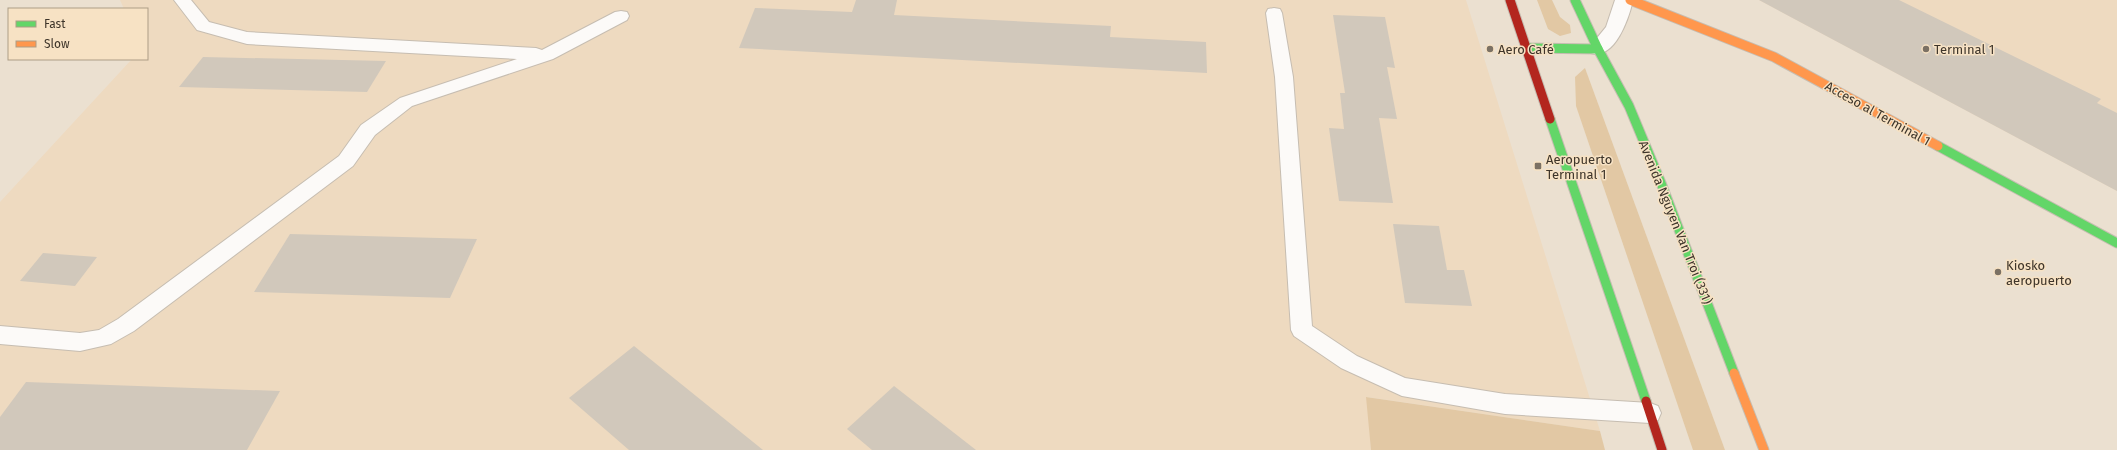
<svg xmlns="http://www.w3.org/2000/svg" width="2117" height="450" font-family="'Fira Sans',sans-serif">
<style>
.built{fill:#eedac0}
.green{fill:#e2c8a4}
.building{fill:#d1c8bb}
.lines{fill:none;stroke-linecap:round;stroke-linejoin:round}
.lane-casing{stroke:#c6bdb1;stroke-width:2}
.street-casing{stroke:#c6bdb1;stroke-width:2}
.fast-casing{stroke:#c6bdb1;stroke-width:11}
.slow-casing{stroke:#c6bdb1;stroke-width:11}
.jam-casing{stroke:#c6bdb1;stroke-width:11}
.lane{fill:#fcfaf8;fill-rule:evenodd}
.street{fill:#fcfaf8;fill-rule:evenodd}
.fast{stroke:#63d668;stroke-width:9}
.slow{stroke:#ff974d;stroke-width:9}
.jam{stroke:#b3261e;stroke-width:9}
.poi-dot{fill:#7b7164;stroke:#f7e2c4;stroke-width:1.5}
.labels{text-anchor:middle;stroke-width:3;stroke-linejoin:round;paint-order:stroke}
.poi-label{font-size:13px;fill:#3e352a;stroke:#f7e2c4;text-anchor:start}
.street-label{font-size:13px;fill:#3e352a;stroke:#f7e2c4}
</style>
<rect width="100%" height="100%" fill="#ebe0d0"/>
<!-- built -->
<g class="built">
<polygon points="120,0 1466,0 1600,431 1367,397 1371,450 0,450 0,202 132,59 147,59 147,9 124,9"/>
<polygon points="1759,0 2117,0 2117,191"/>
</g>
<!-- green -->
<g class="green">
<polygon points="1537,0 1552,0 1560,17 1570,25 1571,33 1560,36 1548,29"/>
<polygon points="1585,68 1725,450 1693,450 1576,106 1575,77"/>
<polygon points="1366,397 1600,431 1605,450 1371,450"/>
</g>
<!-- building -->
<g class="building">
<polygon points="856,0 897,0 894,15 1111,26 1110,37 1206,42 1207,73 739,48 755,8 852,12"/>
<polygon points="1759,0 1899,0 2101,99 2097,103 2117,113 2117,191"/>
<polygon points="1333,15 1385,17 1395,68 1387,67 1397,119 1379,118 1393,203 1339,201 1329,128 1344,129 1340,93 1345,93"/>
<polygon points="203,57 386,61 367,92 179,87"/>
<polygon points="1393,224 1439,226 1447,270 1464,270 1472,306 1405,303"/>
<polygon points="290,234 477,239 450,298 254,292"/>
<polygon points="43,253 97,257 75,286 20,281"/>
<polygon points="634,346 763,450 629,450 569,398"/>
<polygon points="26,382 280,391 247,450 0,450 0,417"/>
<polygon points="894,386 976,450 872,450 847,429"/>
</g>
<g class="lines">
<!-- lane casing -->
<g class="lane-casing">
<g id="lane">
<polygon points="174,0 191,0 209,22 247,32 536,48 542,50 615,12 621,11 627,12 629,16 627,20 553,59 412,106 375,135 353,166 134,331 111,344 80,351 0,344 0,326 80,333 99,330 118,319 339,156 361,125 400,98 517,59 247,44 197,30"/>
<polygon points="1274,8 1280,9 1282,13 1293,77 1312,326 1357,356 1405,378 1505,394 1650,403 1658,406 1661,413 1658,420 1650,423 1505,414 1402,396 1341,368 1294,336 1291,330 1275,77 1266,13 1268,9"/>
</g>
</g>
<!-- street casing -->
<g class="street-casing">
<path id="street" d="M1615,0h18c-4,18 -18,60 -42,53l-3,-4 18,-22z"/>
</g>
<!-- fast casing -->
<g class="fast-casing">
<g id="fast">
<polyline points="1575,0 1598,49 1629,106 1661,183 1734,373"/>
<polyline points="1527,48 1598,49"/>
<polyline points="1550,119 1646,401"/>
<polyline points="1938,146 2117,243"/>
</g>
</g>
<!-- slow casing -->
<g class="slow-casing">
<g id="slow">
<polyline points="1630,0 1774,57 1938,146"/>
<polyline points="1734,373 1764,450"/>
</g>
</g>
<!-- jam casing -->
<g class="jam-casing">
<g id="jam">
<polyline points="1510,0 1550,119"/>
<polyline points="1646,401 1662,450"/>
</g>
</g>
<!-- lane -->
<use href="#lane" class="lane"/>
<!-- street -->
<use href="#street" class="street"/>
<!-- fast -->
<use href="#fast" class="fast"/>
<!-- slow -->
<use href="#slow" class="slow"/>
<!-- jam -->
<use href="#jam" class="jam"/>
</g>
<!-- markers -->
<g class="poi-dot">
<circle cx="1490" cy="49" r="4"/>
<circle cx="1926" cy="49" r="4"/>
<rect x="1534" y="162" width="8" height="8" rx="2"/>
<circle cx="1998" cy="272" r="4"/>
</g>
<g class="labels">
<!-- poi labels -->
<g class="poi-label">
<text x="1498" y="54">Aero Café</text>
<text x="1934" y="54">Terminal 1</text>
<text x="1546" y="164">Aeropuerto<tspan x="1546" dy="15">Terminal 1</tspan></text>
<text x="2006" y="270">Kiosko<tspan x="2006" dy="15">aeropuerto</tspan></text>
</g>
<!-- street labels -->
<g class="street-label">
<text transform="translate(1878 113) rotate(29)" y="5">Acceso al Terminal 1</text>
<text transform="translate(1676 222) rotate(68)" y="5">Avenida Nguyen Van Troi (331)</text>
</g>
</g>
<!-- legend -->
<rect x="8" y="8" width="140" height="52" fill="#f7e2c4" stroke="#ad9d86"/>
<rect x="16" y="21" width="20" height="6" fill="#63d668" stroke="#ad9d86"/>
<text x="44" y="28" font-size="12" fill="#3e352a">Fast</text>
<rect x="16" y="41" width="20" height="6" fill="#ff974d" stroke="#ad9d86"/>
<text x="44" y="48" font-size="12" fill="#3e352a">Slow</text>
</svg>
